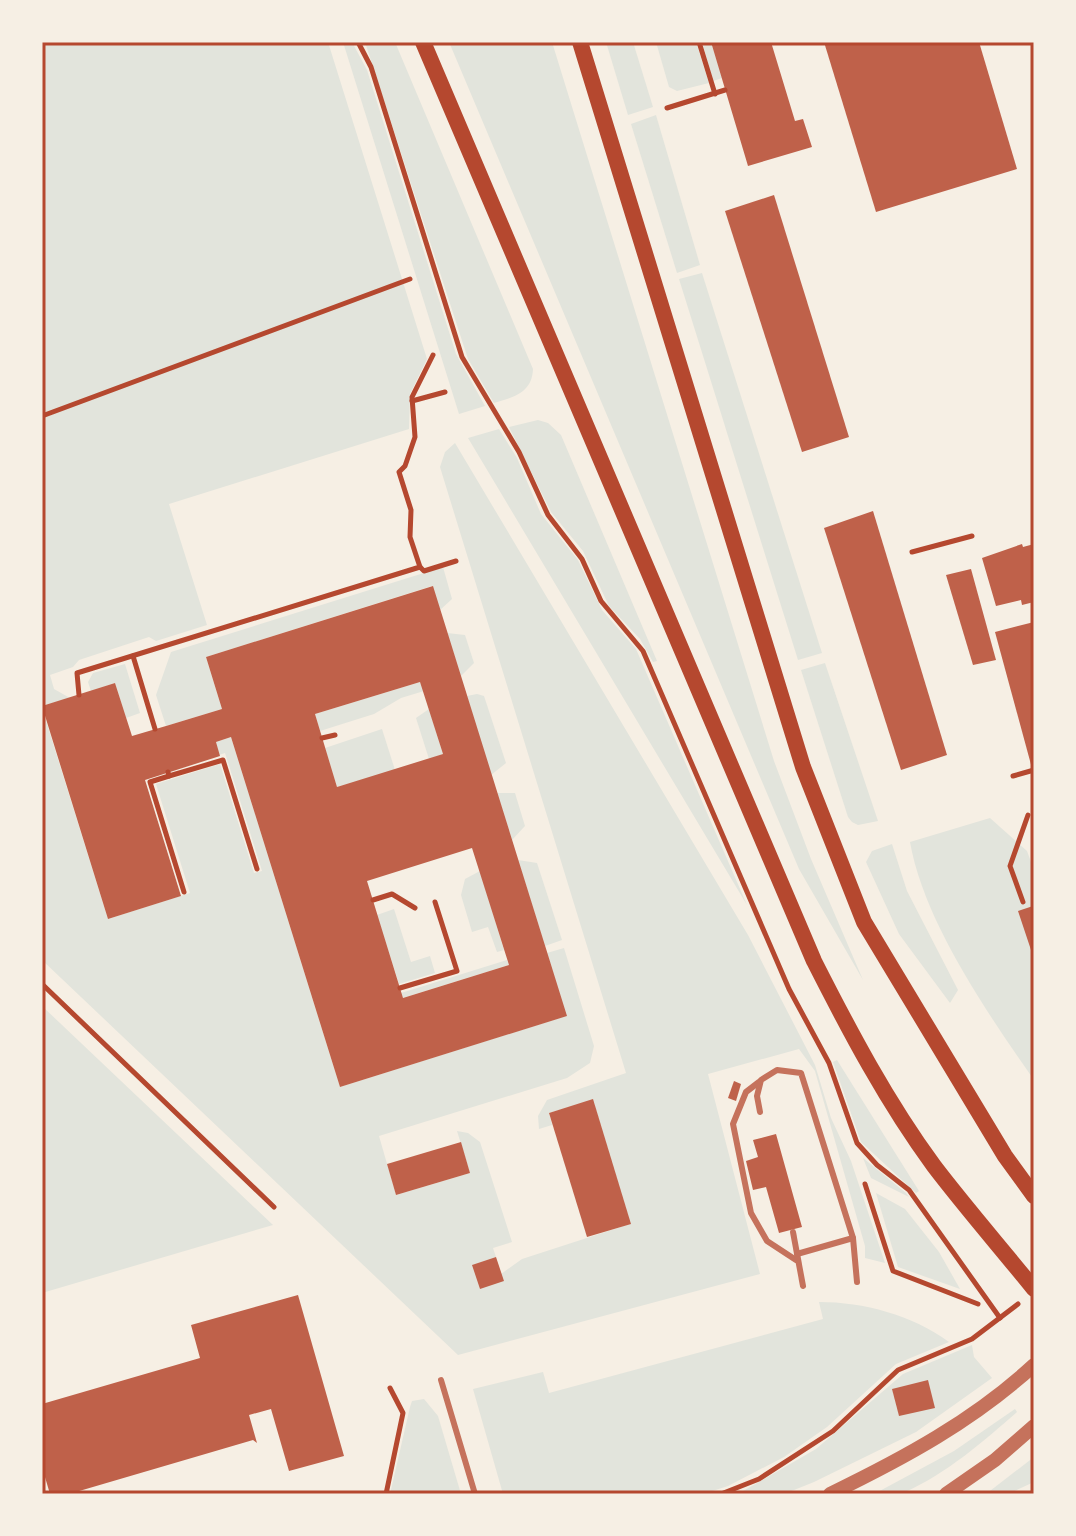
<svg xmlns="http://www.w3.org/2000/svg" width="1076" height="1536" font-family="Jost,sans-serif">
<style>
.green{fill:#e2e4dc}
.building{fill:#bf614a;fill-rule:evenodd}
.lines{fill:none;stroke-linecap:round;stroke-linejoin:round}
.path{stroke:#b5482f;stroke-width:5}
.service{stroke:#c5725c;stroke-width:6}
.tertiary{stroke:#c5725c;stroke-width:14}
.secondary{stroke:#b5482f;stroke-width:16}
.neatline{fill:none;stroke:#b5482f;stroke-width:3}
</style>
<rect width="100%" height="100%" fill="#f6efe4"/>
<!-- green -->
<g class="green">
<polygon points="42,42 328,42 427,359 410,394 409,429 169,504 207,625 156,641 149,637 79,660 73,667 50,675 54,689 70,698 42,706"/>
<polygon points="343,42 352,42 367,70 456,354 485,406 459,414"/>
<path d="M365,42h30l138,327c-1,24 -19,28 -39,34l-26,-44z"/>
<polygon points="449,42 552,42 774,761 811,859 863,980 799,869"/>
<polygon points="606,42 633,42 653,107 628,115"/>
<polygon points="656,42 696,42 709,83 677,91 669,87"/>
<polygon points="702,42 711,42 722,78 713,81"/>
<polygon points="656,115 700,265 677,273 631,124"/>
<polygon points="702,273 822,653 798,660 679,279"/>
<polygon points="538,420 548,423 561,435 657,661 653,662 640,639 609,606 583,551 551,512 509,427"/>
<polygon points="499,429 517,458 541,514 578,560 602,610 636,649 747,905 468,438"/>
<polygon points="455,443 748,935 815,1065 831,1118 851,1161 885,1263 865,1258 865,1246 815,1071 799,1049 708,1074 760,1274 458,1355 42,960 42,708 108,919 190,893 156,784 220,764 254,873 262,871 225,753 219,755 216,742 231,737 340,1087 566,1016 547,953 564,948 594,1046 590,1063 567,1078 379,1136 396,1195 470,1173 457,1131 468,1133 480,1142 512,1242 493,1248 496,1257 473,1265 480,1289 522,1259 630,1224 593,1100 549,1113 552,1125 539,1129 538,1116 547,1100 626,1073 440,467 445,452"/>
<polygon points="443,567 452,599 440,610 432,586 206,657 222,709 166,726 156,695 171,652"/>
<polygon points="447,633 465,635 474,663 461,676"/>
<polygon points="825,663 878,821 858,825 852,822 848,817 801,670"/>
<polygon points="125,664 140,713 126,718 115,683 91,691 88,682 93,673"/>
<polygon points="420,682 424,691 401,698 374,714 320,731 315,714"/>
<polygon points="477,694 484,696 506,763 491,775 467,696"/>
<polygon points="429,709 443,754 429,759 416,718"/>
<polygon points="382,729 395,770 337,787 325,748"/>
<polygon points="497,793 515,793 525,826 512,840"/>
<path d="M990,818l37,33 7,19v210c-46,-66 -110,-158 -124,-238z"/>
<polygon points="892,844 907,891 958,990 950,1003 899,934 866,862 872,851"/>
<polygon points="518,860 537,863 562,940 545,946"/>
<polygon points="480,871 504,950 497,952 488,927 472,932 461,895 465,879"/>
<polygon points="394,909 411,962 430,956 435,973 399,984 377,915"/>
<polygon points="507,960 509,965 403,998 401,993"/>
<polygon points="42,1006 273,1225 42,1293"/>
<polygon points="837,1060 919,1191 916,1193 861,1142 833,1062"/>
<polygon points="863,1158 906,1193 909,1197 871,1178"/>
<polygon points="876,1193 905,1209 939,1252 960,1289 898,1267"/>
<path d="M819,1302c45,0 93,13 130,40l-53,22 -69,63 -43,30 -56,29 -25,8h-200l-30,-105 70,-17 6,21 274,-74z"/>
<polygon points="972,1345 974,1357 992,1378 916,1432 814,1482 784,1494 738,1494 816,1449 903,1374"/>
<polygon points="424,1399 438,1416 461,1494 390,1494 410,1407 412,1401"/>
<path d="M1015,1409l2,3c-33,29 -71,62 -112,80 -8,4 -21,2 -31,2l80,-43z"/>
<polygon points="1034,1457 1034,1482 1008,1494 986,1494"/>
</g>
<!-- building -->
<g class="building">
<polygon points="711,42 771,42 795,121 803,119 812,147 748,166"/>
<polygon points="824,42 979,42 1017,169 876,212"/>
<polygon points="774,195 849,437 802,452 725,211"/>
<polygon points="873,511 947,755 901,770 824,528"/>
<polygon points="1022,544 1023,547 1034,544 1034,602 1022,605 1021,600 996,606 982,558"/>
<polygon points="971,569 996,660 973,665 946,575"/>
<path d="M433,586l134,430 -227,71 -109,-350 -15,5 4,14 -75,24 36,116 -73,23 -66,-213 73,-23 17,53 34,-10 56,-17 -16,-52zM420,682l23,72 -106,33 -22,-73zM472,848l37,117 -106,33 -36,-117z"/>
<polygon points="1034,622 1034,772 1033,772 995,632"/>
<polygon points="1033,906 1034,953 1032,953 1018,911"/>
<polygon points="734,1081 741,1084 736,1101 728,1098"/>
<polygon points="593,1099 631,1224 587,1237 549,1113"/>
<polygon points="776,1134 802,1227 779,1233 766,1187 753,1190 746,1161 758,1157 753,1140"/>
<polygon points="461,1142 470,1173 396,1195 387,1164"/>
<polygon points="496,1257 504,1281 480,1289 472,1265"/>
<polygon points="298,1295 344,1456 289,1471 271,1409 249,1415 257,1443 253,1440 69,1494 50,1494 42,1467 42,1404 200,1358 191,1325"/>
<polygon points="928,1380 935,1408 899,1416 892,1389"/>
</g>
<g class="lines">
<!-- path -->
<g class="path">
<polyline points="358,42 371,67 462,357 519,452 548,515 582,559 601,601 643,651 789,989 829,1063 857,1143 877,1165 909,1190 1000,1318"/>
<polyline points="699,42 715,94"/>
<polyline points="667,108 725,90"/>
<polyline points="412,401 445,392"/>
<polyline points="42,416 410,279"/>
<polyline points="912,552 972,536"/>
<polyline points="420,567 424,571 456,561"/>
<polyline points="133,656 155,729"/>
<polyline points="79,695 77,673 420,567 410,537 411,510 399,472 405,466 415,437 412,397 433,355"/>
<polyline points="322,738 335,735"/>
<polyline points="168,772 169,776 150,782 184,892"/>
<polyline points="169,776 223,760 257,869"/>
<polyline points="1013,776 1034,770"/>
<polyline points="373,900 392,894 415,908"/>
<polyline points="1023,902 1010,866 1028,815"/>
<polyline points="42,984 274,1207"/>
<polyline points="400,988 457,971 435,902"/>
<polyline points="865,1184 893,1271 978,1304"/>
<polyline points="386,1494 403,1413 390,1388"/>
<polyline points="721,1494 759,1479 833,1431 898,1370 972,1339 1018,1304"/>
</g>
<!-- service -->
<g class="service">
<polyline points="759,1082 746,1092 733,1124 751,1213 767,1241 796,1260"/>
<polyline points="760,1112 757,1096 761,1080 777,1070 801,1073 853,1238 857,1282"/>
<polyline points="793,1232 803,1286"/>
<polyline points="797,1254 853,1238"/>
<polyline points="441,1380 475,1494"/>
</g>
<!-- tertiary -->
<g class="tertiary">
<path d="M830,1494c74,-36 143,-73 204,-129"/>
<polyline points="946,1494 995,1460 1034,1426"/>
</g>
<!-- secondary -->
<g class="secondary">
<path d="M423,42l391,919c36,71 73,141 120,205 32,42 67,82 100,123"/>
<polyline points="580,42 803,767 864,922 1005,1156 1034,1196"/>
</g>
</g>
<!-- border -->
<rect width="1076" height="1536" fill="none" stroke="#f6efe4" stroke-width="88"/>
<rect x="44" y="44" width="988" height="1448" class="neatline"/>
</svg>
